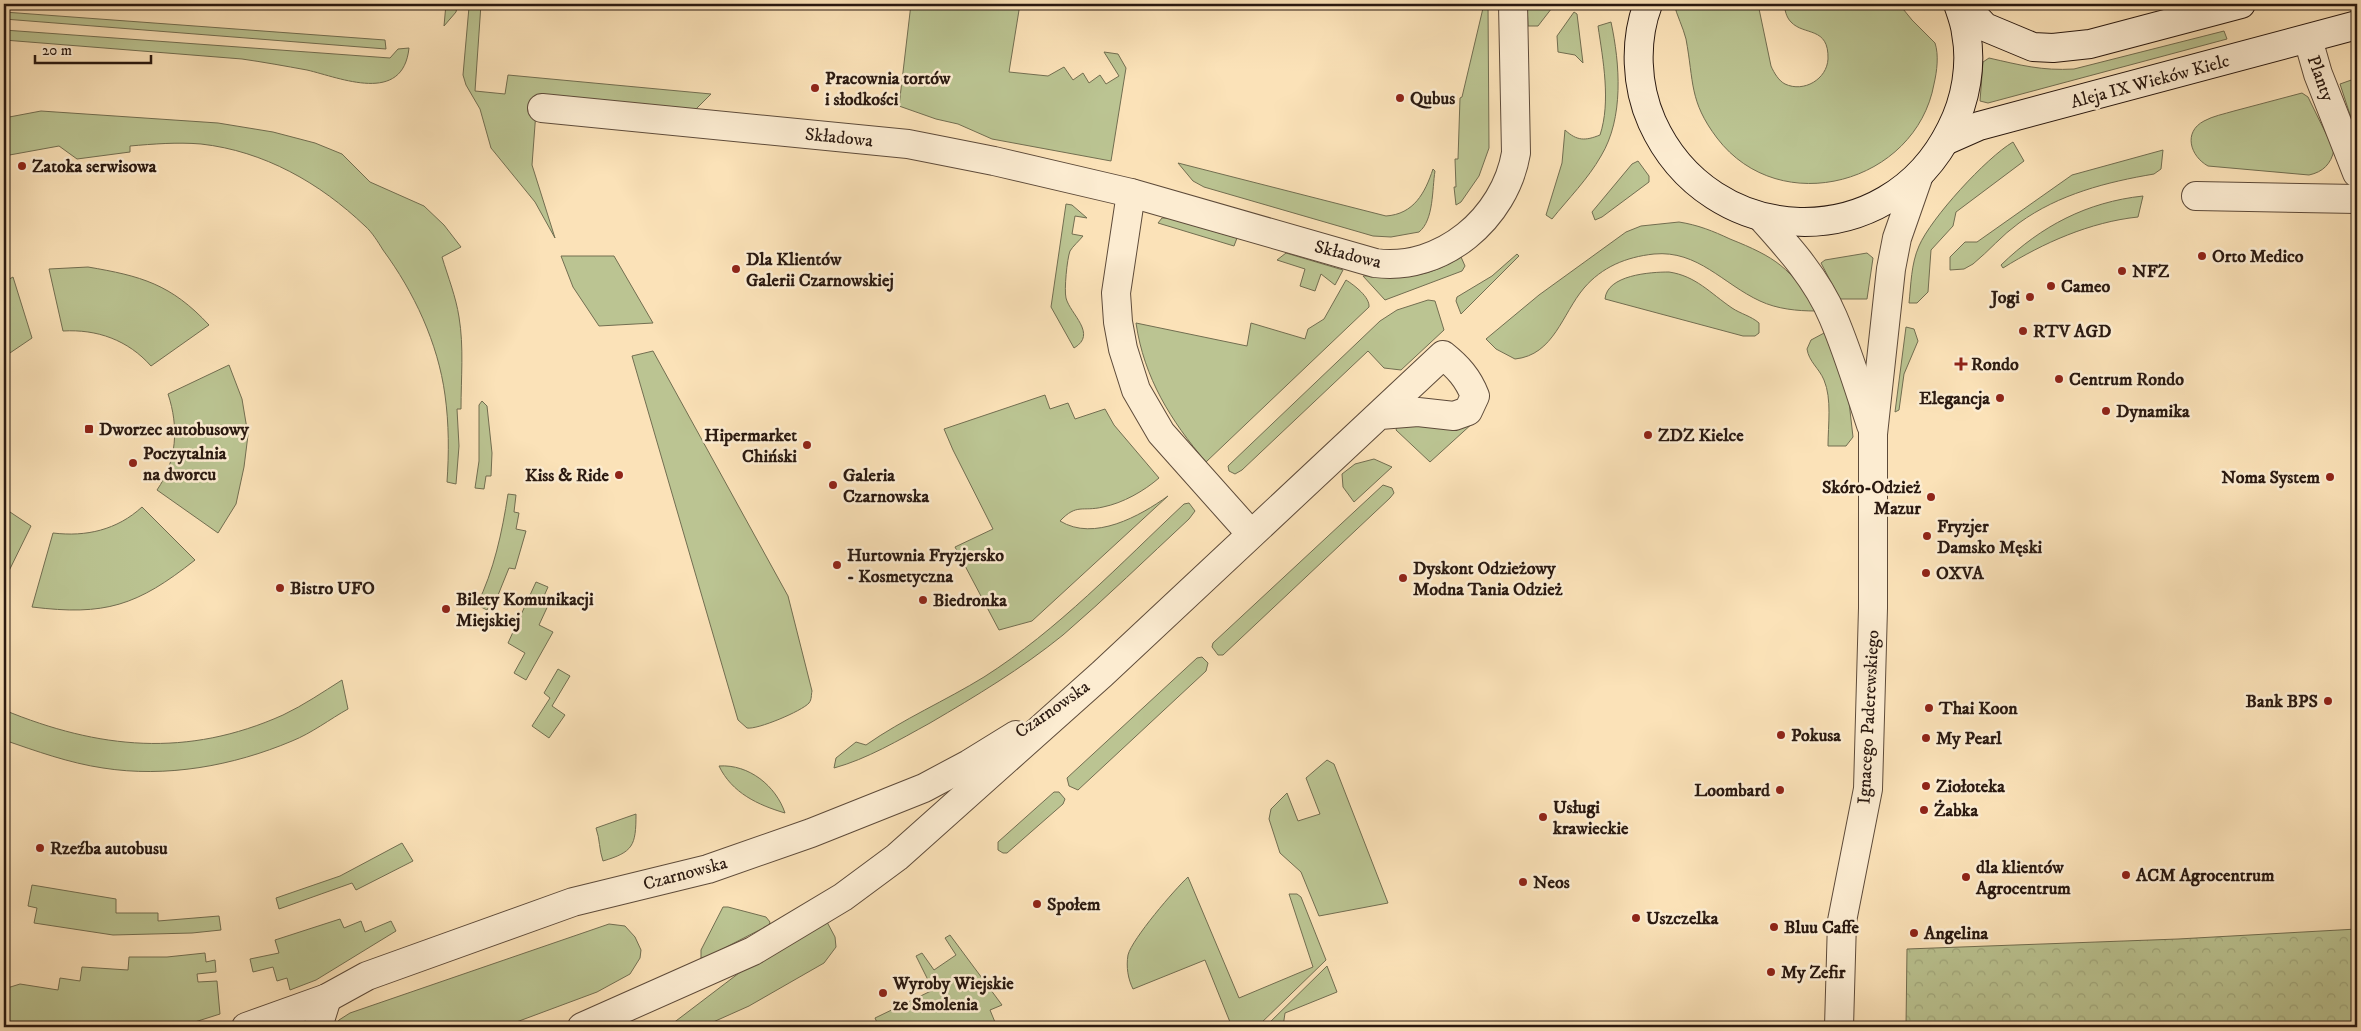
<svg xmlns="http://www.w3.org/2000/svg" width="2361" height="1031" font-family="'IM FELL DW Pica',serif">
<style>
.green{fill:#bbc492;stroke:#726e51}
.park{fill:url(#park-crowns);stroke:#726e51}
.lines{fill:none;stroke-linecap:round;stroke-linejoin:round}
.minor-casing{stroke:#5e4b3a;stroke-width:30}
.secondary-casing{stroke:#2a1910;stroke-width:30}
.minor{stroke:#fcecd1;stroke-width:28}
.secondary{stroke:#fcecd1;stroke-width:28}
.poi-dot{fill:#8f2418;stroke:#fcecd1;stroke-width:2}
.labels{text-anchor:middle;stroke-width:5;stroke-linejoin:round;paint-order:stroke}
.poi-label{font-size:18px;font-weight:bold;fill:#2a1910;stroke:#fcecd1;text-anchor:start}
.street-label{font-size:18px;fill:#2a1910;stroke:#fcecd1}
</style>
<defs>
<pattern id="park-crowns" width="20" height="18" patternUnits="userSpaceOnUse" patternTransform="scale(1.25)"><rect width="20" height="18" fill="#bbc492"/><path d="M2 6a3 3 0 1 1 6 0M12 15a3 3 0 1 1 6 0" fill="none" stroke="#a1a87d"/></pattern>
</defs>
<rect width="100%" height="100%" fill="#fbe2b8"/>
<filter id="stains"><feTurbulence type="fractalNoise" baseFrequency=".004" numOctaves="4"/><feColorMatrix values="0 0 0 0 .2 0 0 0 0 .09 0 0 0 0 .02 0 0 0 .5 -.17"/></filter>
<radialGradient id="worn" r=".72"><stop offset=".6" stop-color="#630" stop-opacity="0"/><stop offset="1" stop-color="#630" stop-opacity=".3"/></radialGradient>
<!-- green -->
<g class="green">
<polygon points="446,4 481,4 475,91 505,94 508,75 711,94 693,112 537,98 532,165 555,238 535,202 491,148 480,109 466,85 463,75 469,7 457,7 456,12 444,26"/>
<polygon points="911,4 1020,4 1009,72 1048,76 1064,67 1073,80 1083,73 1089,83 1100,75 1106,84 1119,76 1104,52 1118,54 1126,68 1125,74 1111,161 992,139 958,124 936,119 899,106"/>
<polygon points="1484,4 1488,4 1489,148 1479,176 1461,202 1456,205 1454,187 1456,187 1455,159 1458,159 1460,98 1462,97"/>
<polygon points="1527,4 1555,4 1538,26 1528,26"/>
<path d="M1674,4h84l13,62c3,7 8,15 14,18 19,9 42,-5 43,-25 1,-33 -24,-23 -37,-37 -5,-5 -6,-12 -7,-18h115l13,16 23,23c4,12 2,28 -1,41 -18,99 -154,137 -217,54 -28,-37 -23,-56 -31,-99 -3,-12 -9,-23 -12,-35z"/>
<polygon points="4,12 385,40 386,49 4,19"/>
<polygon points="1574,12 1577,14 1583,63 1575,55 1558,52 1557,36"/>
<path d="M1611,22c9,42 13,96 -10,134 -13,23 -33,43 -49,63l-6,-4 16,-52 3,-33c12,11 20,11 35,5 11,-33 3,-75 -2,-109z"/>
<path d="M4,30l386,28 8,-9 11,-1c-6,57 -68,30 -102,22 -22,-4 -44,-8 -65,-11l-238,-19z"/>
<path d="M2224,31l3,8 -239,64 -8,-2 3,-39 6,-4c31,7 53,13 85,11z"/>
<polygon points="2357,78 2357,136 2340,84"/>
<path d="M2302,93l6,4 26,53c-3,14 -11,22 -25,25l-101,-9c-18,-10 -25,-34 -4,-45 9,-5 20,-7 30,-10 23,-6 45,-12 68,-18z"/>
<path d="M41,111l177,12 55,9 42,11 27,11 28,28 54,24 20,19 17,22 -19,10c6,20 14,40 17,60 5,30 2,61 2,92h-4l2,37 -3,38 -9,-2c2,-29 2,-58 -2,-87 -7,-52 -31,-103 -62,-145 -5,-8 -11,-18 -18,-24 -45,-43 -101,-75 -164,-82 -24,-2 -48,0 -71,2v6l-53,7 -18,-13 -55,10v-38z"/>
<path d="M2013,142l11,19 -68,51 -3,14 -22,24 -3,42 -11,11h-8c2,-18 2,-39 10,-57 12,-28 67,-88 94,-104z"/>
<path d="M2163,150l-2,19 -7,5c-47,8 -95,20 -135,49 -17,12 -30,28 -46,41l-9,5 -14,1v-13l15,-15h12l95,-67z"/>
<polygon points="1638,161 1649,176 1649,182 1602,217 1595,220 1592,212 1632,164"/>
<path d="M1178,163l208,53c28,-2 39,-23 47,-47l2,2c-3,18 -1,49 -16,61l-28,5 -18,-1 -169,-49 -11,-6z"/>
<path d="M2143,196l-5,21c-48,5 -95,26 -135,51l-2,-3c40,-39 86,-63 142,-69z"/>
<path d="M1066,204l6,1 15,13 -12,-2 -3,18 11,2c-4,5 -10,10 -13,15 -3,8 -6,39 -4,47 4,16 32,36 8,50l-23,-41z"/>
<polygon points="1162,218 1168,218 1237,238 1234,246 1158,223"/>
<path d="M1679,222c19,3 34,9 51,17 45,18 62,29 86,72 -19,0 -39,-2 -56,-10 -37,-17 -62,-51 -106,-47 -28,3 -52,13 -70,34 -22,26 -30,67 -69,71l-19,-10 -10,-10 53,-44 87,-63 15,-6z"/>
<polygon points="1286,253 1343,270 1335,285 1321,274 1315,291 1300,286 1305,269 1277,260"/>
<polygon points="1867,253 1873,258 1867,299 1840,299 1821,263 1825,260"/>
<polygon points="1517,254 1519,256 1461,314 1456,301 1457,297 1492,276"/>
<polygon points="561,256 614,256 653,323 599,326 573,287"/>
<path d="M1461,257l4,9 -3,5 -77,29 -22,-24c7,-1 16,1 23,1 32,0 48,-4 75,-20z"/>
<path d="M88,267c53,9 83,17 121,58l-58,41c-23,-26 -54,-37 -88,-35l-14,-62z"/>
<path d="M1669,272c27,4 41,21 63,36 9,6 19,8 27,15v10l-4,3h-12l-138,-37c2,-24 45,-27 64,-27z"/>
<polygon points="13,277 32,338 4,357 4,282"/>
<path d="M1346,280c8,5 24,17 23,27l-163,155c-35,-41 -62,-84 -70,-139l111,23 4,-23 54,16 3,-10 16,-10z"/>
<polygon points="1428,300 1435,301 1444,330 1401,370 1384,368 1368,351 1242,470 1235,474 1229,471 1228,466 1380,321 1397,310"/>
<polygon points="1906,327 1914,329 1918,341 1904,374 1899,410 1895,412"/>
<path d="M1826,332l23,70 4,35 -7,9h-18c0,-21 4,-47 -4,-66 -5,-12 -15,-18 -17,-31l4,-9z"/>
<path d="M653,351l135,245 24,95c-1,4 0,8 -3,12 -7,8 -52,27 -62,25l-9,-8 -106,-364z"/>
<path d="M229,365l13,34 6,36 -4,32 -8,37 -18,29 -61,-43c20,-29 22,-63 11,-96z"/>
<path d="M1045,395l5,14 18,-6 7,16 30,-10 9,16 45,53c-15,13 -36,25 -56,29 -21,5 -26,-4 -43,14 34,21 80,-5 108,-25l-136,125 -33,9 -44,-83 38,-18 -40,-79 -9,-21z"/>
<polygon points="482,401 487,406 492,453 491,476 486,476 484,489 475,488 479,461 479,405"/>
<polygon points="1474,422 1430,462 1396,430 1397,427"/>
<polygon points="1374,459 1392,467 1354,502 1343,487 1342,474 1355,464"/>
<polygon points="1383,485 1392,488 1394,493 1390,498 1223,655 1218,655 1212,647 1213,643"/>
<path d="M508,494l8,1 -2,17 5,1 -3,16 10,2 -11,38 -6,-1 -15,37 -4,-1 -3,6 -10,-5c17,-35 25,-72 31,-111z"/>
<path d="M1189,503l6,8 -6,8c-42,39 -83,79 -126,116 -42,34 -87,61 -133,88 -31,17 -63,36 -96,45l2,-10 20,-16 10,3c37,-26 79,-44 118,-68 74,-47 136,-113 200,-173z"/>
<path d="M142,507l53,53c-58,46 -90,56 -163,47l21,-74c33,4 64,-3 89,-26z"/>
<polygon points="4,508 31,526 4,581"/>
<polygon points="536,582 548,587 544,596 551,599 539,625 553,632 526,680 514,673 525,653 508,643"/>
<polygon points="1202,657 1208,663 1206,671 1078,790 1069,786 1067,778 1197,658"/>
<polygon points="558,669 570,676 552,706 565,715 549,738 532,726 550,698 544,693"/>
<path d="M342,680l6,29c-18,10 -36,24 -56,32 -59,25 -126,37 -189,27 -34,-5 -67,-17 -99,-28v-30c95,39 183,48 279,5 21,-10 40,-23 59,-35z"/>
<polygon points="1327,760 1334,764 1388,903 1319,916 1301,872 1280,853 1269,819 1271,809 1287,793 1298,821 1320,814 1306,778"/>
<path d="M719,766c30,-2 57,20 66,47 -27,-8 -53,-20 -66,-47z"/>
<polygon points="1054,792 1059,792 1065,799 1063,804 1007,853 1003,853 998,850 998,842"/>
<path d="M636,814c0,32 -3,38 -33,47 -4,-11 -3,-22 -7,-33z"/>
<polygon points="402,843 413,861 356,890 352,883 279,909 276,898 340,876"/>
<path d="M1188,877l51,121 74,-31 -24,-73h8l4,3 25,63 -69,67h-25l-27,-67 -72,29c-5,-10 -7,-22 -5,-34 4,-16 47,-66 60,-78z"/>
<polygon points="32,885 116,899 116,913 158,913 158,921 219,916 221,930 192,933 113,935 34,923 37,908 28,906"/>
<polygon points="723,907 728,907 766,917 770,922 769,925 705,958 701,958 701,950"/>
<polygon points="340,919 344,928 361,921 365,932 391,921 396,931 316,980 290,990 287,978 277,981 273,967 253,972 250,959 279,953 275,940"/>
<polygon points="827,922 835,937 836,947 824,963 749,1006 702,1027 668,1027 739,973"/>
<polygon points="609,924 625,926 635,937 641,950 640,958 630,974 597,992 503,1027 334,1027 339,1020 350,1013"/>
<polygon points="950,935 1002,1005 990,1010 997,1027 879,1027 875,1018 933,990 916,956 922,953 934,970 956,955 945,938"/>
<polygon points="205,953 206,962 215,960 216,972 197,974 198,982 217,981 220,1014 179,1027 4,1027 4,989 20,984 58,990 60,978 80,981 82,967 128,970 129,957 167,957"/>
<polygon points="1327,966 1337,992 1285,1013 1283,1027 1265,1027"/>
</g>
<!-- park -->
<polygon class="park" points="2357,929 2357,1027 1906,1027 1907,949 2178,939"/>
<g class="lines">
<!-- minor casing -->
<g class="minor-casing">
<g id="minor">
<polyline points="2308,39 2318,74 2357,173"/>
<path d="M542,108l366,36 86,17 137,32 244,70c67,9 130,-45 141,-110l-3,-149"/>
<polyline points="1131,193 1116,293 1118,322 1123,349 1136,390 1161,433 1251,534"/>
<polyline points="2196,196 2357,199"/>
<path d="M1762,218c27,30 55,61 71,99 15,35 26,72 38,108"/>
<polyline points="246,1027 327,998 367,976 573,902 708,869 811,833 924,788 969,764 1016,735"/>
<polyline points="318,1027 327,998"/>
<path d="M582,1027l171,-76 90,-54 54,-40 205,-183 341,-319c15,12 25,23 32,41l-7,15 -14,5 -36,-4 -38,3"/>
<polyline points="1839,1027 1842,921 1868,789 1873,608 1873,434 1891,269 1897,238 1919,175"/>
</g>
</g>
<!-- secondary casing -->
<g class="secondary-casing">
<g id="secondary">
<path d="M1648,4c-14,37 -12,82 4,118 58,129 236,135 299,7 15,-29 21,-65 15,-96 -1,-10 -5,-20 -8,-29"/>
<polyline points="1963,4 1985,27 2033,47 2053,48 2090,44 2241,4"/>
<polyline points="1945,141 1979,126 2357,25"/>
</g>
</g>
<!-- minor -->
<use href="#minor" class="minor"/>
<!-- secondary -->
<use href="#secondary" class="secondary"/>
</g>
<!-- markers -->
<g class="poi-dot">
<circle cx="815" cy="88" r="5"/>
<circle cx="1400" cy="98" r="5"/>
<circle cx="22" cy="166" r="5"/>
<circle cx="2202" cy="256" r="5"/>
<circle cx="736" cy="269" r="5"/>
<circle cx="2122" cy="271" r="5"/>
<circle cx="2051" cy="286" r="5"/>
<circle cx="2030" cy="297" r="5"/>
<circle cx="2023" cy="331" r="5"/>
<path d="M1958.5 356.5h5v5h5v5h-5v5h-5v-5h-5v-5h5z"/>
<circle cx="2059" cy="379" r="5"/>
<circle cx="2000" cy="398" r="5"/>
<circle cx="2106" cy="411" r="5"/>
<rect x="84" y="424" width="10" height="10" rx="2.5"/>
<circle cx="1648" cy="435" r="5"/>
<circle cx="807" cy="445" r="5"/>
<circle cx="133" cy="463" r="5"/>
<circle cx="619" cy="475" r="5"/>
<circle cx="2330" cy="477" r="5"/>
<circle cx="833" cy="485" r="5"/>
<circle cx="1931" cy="497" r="5"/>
<circle cx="1927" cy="536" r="5"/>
<circle cx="837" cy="565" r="5"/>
<circle cx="1926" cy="573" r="5"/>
<circle cx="1403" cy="578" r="5"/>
<circle cx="280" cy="588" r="5"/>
<circle cx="923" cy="600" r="5"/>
<circle cx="446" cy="609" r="5"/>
<circle cx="2328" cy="701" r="5"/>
<circle cx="1929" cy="708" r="5"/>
<circle cx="1781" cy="735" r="5"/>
<circle cx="1926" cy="738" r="5"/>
<circle cx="1926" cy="786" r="5"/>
<circle cx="1780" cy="790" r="5"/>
<circle cx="1924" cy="810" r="5"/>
<circle cx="1543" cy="817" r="5"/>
<circle cx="40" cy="848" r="5"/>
<circle cx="2126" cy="875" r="5"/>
<circle cx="1966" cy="877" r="5"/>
<circle cx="1523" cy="882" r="5"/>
<circle cx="1037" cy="904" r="5"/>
<circle cx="1636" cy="918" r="5"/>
<circle cx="1774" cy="927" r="5"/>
<circle cx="1914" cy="933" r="5"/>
<circle cx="1771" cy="972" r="5"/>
<circle cx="883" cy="993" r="5"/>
</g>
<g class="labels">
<!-- poi labels -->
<g class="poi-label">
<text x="825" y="84">Pracownia tortów<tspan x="825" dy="21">i słodkości</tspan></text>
<text x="1410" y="104">Qubus</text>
<text x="32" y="172">Zatoka serwisowa</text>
<text x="2212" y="262">Orto Medico</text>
<text x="746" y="265">Dla Klientów<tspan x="746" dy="21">Galerii Czarnowskiej</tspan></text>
<text x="2132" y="277">NFZ</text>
<text x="2061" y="292">Cameo</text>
<text x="2020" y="303" text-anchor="end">Jogi</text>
<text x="2033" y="337">RTV AGD</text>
<text x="1971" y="370">Rondo</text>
<text x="2069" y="385">Centrum Rondo</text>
<text x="1990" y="404" text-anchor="end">Elegancja</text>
<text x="2116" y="417">Dynamika</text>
<text x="99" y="435">Dworzec autobusowy</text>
<text x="797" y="441" text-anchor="end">Hipermarket<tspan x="797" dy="21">Chiński</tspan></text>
<text x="1658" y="441">ZDZ Kielce</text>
<text x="143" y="459">Poczytalnia<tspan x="143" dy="21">na dworcu</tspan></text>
<text x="609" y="481" text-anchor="end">Kiss &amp; Ride</text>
<text x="843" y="481">Galeria<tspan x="843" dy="21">Czarnowska</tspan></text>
<text x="2320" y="483" text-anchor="end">Noma System</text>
<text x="1921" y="493" text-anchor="end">Skóro-Odzież<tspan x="1921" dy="21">Mazur</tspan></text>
<text x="1937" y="532">Fryzjer<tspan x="1937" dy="21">Damsko Męski</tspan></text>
<text x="847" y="561">Hurtownia Fryzjersko<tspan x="847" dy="21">- Kosmetyczna</tspan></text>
<text x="1413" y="574">Dyskont Odzieżowy<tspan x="1413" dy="21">Modna Tania Odzież</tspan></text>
<text x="1936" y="579">OXVA</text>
<text x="290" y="594">Bistro UFO</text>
<text x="456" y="605">Bilety Komunikacji<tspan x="456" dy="21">Miejskiej</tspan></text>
<text x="933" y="606">Biedronka</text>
<text x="2318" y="707" text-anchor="end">Bank BPS</text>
<text x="1939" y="714">Thai Koon</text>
<text x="1791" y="741">Pokusa</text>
<text x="1936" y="744">My Pearl</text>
<text x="1936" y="792">Ziołoteka</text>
<text x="1770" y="796" text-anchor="end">Loombard</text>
<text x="1553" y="813">Usługi<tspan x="1553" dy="21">krawieckie</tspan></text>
<text x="1934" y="816">Żabka</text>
<text x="50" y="854">Rzeźba autobusu</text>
<text x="1976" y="873">dla klientów<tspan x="1976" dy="21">Agrocentrum</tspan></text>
<text x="2136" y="881">ACM Agrocentrum</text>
<text x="1533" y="888">Neos</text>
<text x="1047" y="910">Społem</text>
<text x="1646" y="924">Uszczelka</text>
<text x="1784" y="933">Bluu Caffe</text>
<text x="1924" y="939">Angelina</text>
<text x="1781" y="978">My Zefir</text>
<text x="893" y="989">Wyroby Wiejskie<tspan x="893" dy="21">ze Smolenia</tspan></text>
</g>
<!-- street labels -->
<g class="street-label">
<text transform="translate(2321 78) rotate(70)" y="6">Planty</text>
<text transform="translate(2150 81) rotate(-15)" y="6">Aleja IX Wieków Kielc</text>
<text transform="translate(839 137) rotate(6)" y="6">Składowa</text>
<text transform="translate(1348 254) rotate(14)" y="6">Składowa</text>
<text transform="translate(1052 709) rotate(-35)" y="6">Czarnowska</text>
<text transform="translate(1868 717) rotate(-87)" y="6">Ignacego Paderewskiego</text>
<text transform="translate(685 873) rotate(-15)" y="6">Czarnowska</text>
</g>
</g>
<!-- margin -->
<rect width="2361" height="1031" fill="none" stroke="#fbe2b8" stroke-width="20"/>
<rect x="5" y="5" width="2351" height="1021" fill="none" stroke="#2a1910" stroke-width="2.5"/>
<rect x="10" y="10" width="2341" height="1011" fill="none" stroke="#2a1910"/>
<!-- scale -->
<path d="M35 55v8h116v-8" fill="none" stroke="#2a1910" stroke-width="2.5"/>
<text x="42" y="55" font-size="15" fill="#2a1910" stroke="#fcecd1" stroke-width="4" paint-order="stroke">20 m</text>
<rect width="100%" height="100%" filter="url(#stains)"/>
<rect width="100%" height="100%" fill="url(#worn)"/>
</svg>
